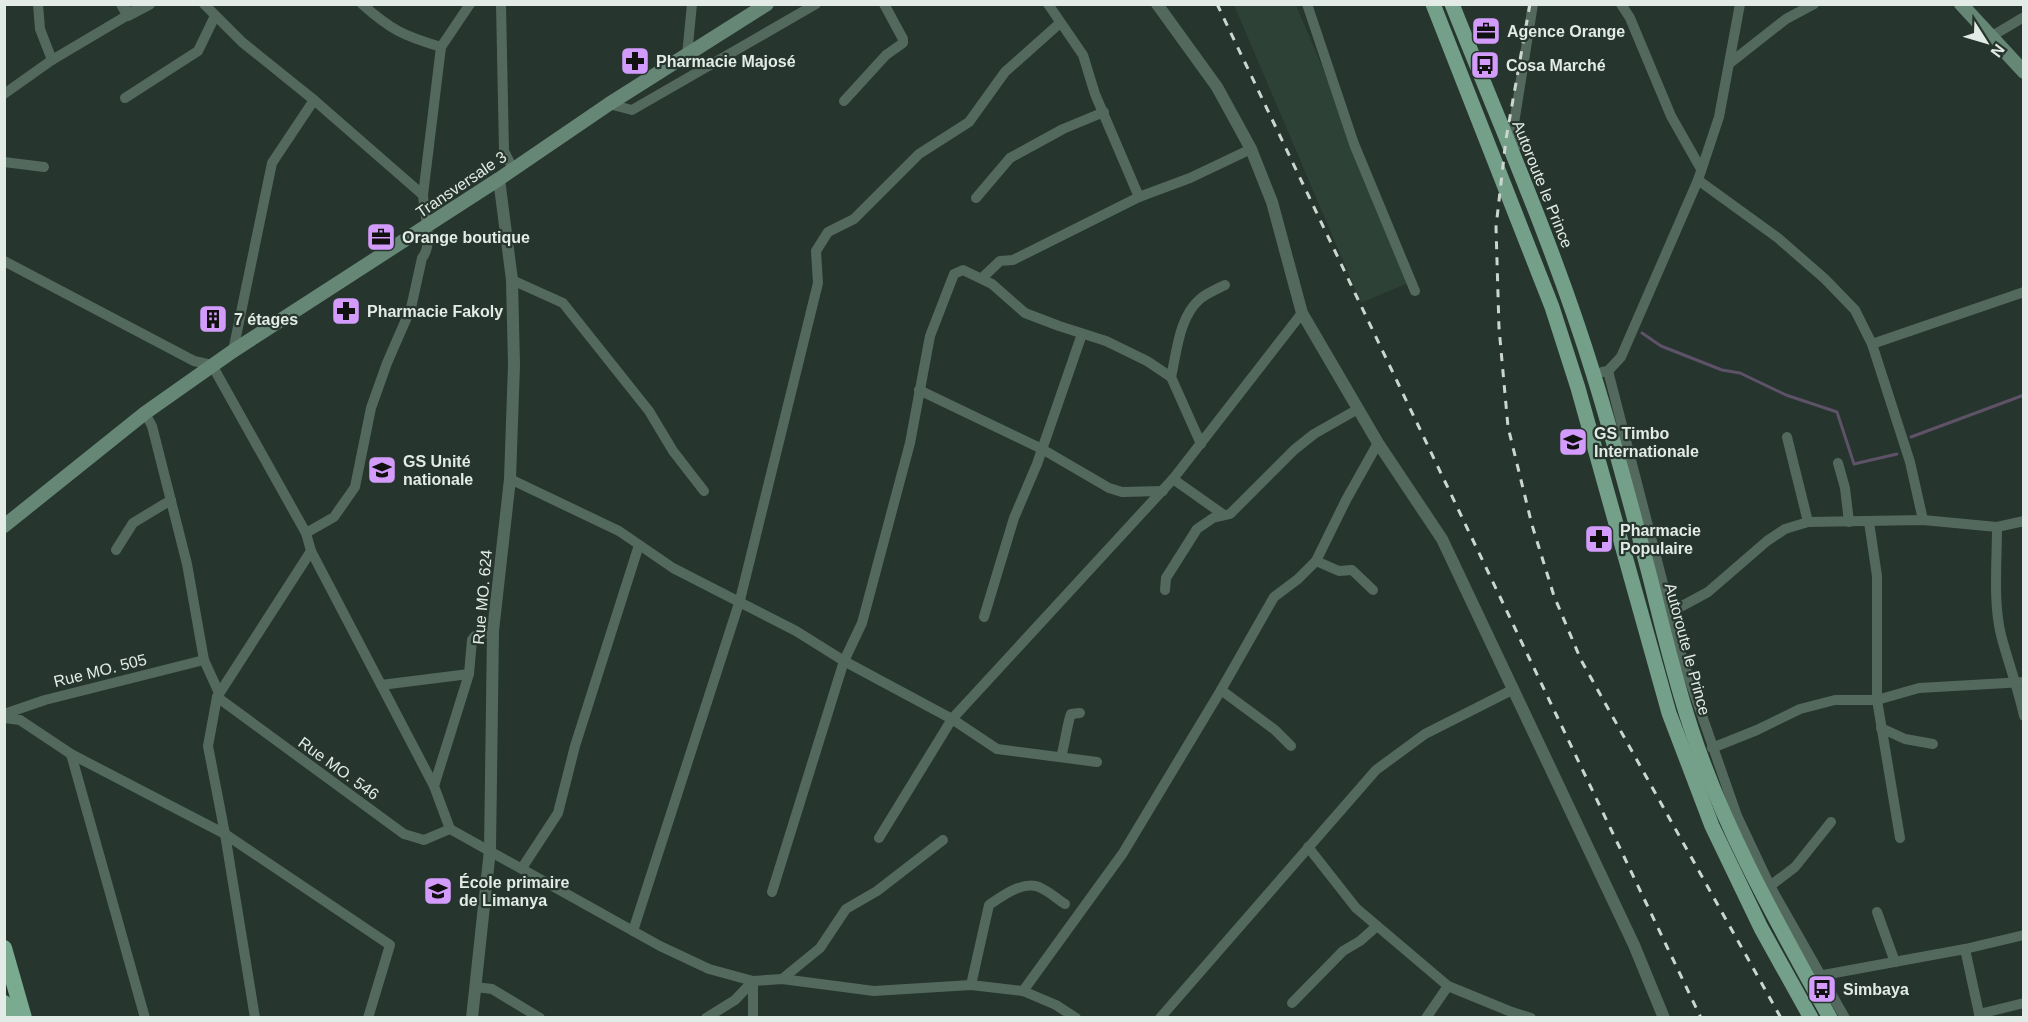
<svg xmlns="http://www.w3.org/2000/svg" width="2028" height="1022" font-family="Helvetica,sans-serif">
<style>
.built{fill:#2d4137}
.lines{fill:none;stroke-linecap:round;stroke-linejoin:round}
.stream{stroke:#5e5269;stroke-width:3}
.minor{stroke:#54695d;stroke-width:10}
.tertiary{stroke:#54695d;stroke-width:12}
.secondary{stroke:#668776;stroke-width:14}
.primary{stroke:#749f88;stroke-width:15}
.trunk{stroke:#7aaa90;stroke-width:16}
.rail{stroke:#ccd6d1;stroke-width:3;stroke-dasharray:8 8;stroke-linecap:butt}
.labels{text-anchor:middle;stroke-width:4.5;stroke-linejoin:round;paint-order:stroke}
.poi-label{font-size:16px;font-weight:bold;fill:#e2ebe6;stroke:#26352d;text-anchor:start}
.street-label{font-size:16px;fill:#e2ebe6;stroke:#26352d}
</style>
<rect width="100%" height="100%" fill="#26352d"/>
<!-- built -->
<polygon class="built" points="1234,5 1296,5 1413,281 1361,303"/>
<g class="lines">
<!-- stream -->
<g class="stream">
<polyline points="1642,333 1661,346 1722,370 1740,373 1786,395 1837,412 1854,464 1897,454"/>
<polyline points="1911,437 2024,395"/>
</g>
<!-- minor -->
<g class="minor">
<polyline points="38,4 40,29 52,60"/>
<polyline points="204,4 242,42 314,100 423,195"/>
<path d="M362,4c29,26 42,32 79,43"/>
<polyline points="501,4 504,151 513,169"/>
<polyline points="1048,4 1083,55 1095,94 1139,197 1190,178 1251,149"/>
<polyline points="1307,4 1354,144 1415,291"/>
<polyline points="1621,4 1630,18 1671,116 1701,169"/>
<polyline points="1992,36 2024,17"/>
<polyline points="687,55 692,4"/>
<polyline points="1730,63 1786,19 1814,4"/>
<polyline points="4,94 52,60 128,15"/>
<polyline points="125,98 198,51 215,16"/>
<polyline points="844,101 886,55 903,43 903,39 884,4"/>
<polyline points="609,104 632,110 816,4"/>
<polyline points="1516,146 1512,136 1533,4"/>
<polyline points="4,162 44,167"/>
<polyline points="1698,180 1778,238 1825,279 1855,310 1872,344 1910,462 1923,520"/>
<polyline points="976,198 1010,158 1063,129 1104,112"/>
<polyline points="4,261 194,361 212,365 306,533 311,551 434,786 450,829 660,946 709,969 753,981 782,979 874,991 971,985 1023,991 1056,1005 1076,1018"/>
<polyline points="982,278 1000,261 1013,260 1139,197"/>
<polyline points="512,280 563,303 649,411 673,451 704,491"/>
<polyline points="1872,344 2024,292"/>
<polyline points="233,351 272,163 314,100"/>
<polyline points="1608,371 1683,661 1737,816 1770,886 1845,1018"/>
<polyline points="1602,372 1608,371 1621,357 1698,180 1719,117 1740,4"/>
<path d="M1171,377c6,-26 8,-60 29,-78 7,-6 17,-10 25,-14"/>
<polyline points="919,390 1042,449 1109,488 1122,492 1163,491"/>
<polyline points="145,413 152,426 187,564 204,660 219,693"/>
<polyline points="1787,437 1808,522"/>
<polyline points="1838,463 1845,488 1849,522"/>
<polyline points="510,479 619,531 673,568 796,631 844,661 952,719 997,749 1097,762"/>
<polyline points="1173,479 1224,515"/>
<polyline points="1869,522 1877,576 1877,700 1900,838"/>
<path d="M1997,527c0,34 -4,76 4,108 7,27 17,53 23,81"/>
<path d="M306,533l28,-16 21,-30 16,-79 16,-45 24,-55 11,-50c12,-14 2,-45 1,-63l18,-148 29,-43"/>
<polyline points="116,550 133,523 171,500"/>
<polyline points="1316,561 1339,571 1352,570 1373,590"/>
<polyline points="1165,590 1166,578 1197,529 1213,518 1230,514 1294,450 1314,434 1358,409"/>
<polyline points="1671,612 1708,592 1767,541 1785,529 1808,522 1923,520 1997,527 2024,521"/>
<polyline points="984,617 1014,518 1037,464 1082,334"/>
<polyline points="381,685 469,674"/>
<polyline points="1221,690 1275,730 1291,746"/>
<polyline points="217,697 404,834 424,840 450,829"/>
<polyline points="4,714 45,700 204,660"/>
<polyline points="4,718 20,720 71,754 225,834 390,945 368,1018"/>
<polyline points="1881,728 1905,739 1933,744"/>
<polyline points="1712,748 1757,730 1800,709 1835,700 1877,700 1919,688 2024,682"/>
<polyline points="71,754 145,1018"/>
<path d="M1061,757c3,-9 7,-37 10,-43l9,-1"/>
<polyline points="434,786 469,674 472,640 475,636 493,631"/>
<polyline points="879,838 952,719 1173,479 1302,313"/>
<polyline points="1308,847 1356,908 1448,986 1509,1011 1531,1018"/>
<polyline points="522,868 558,813 575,746 639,545"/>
<polyline points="1770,886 1795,867 1831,822"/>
<polyline points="772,892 844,661 862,623 910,443 930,336 954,274 963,270 992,284 1025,313 1059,326 1106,341 1147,361 1171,377 1201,444"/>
<polyline points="1877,912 1895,962"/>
<polyline points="633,931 740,600 818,283 816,251 828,232 854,219 919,154 969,122 1005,72 1060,23"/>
<polyline points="1965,949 1980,1018"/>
<polyline points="1818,976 1965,949 2024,935"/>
<polyline points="782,979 820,948 846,909 877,891 943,840"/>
<path d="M971,985l18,-80c13,-9 36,-26 52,-17 9,4 16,11 24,16"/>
<polyline points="475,987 492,989 540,1018"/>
<polyline points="1023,991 1123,853 1221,690 1274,597 1298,579 1316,561 1346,500 1378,443"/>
<polyline points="1292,1003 1343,951 1360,941 1377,926"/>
<polyline points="1979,1014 2024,1003"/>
<polyline points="255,1018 225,834 208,746 217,697 311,551"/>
<polyline points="706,1018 735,1000 753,981"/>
<polyline points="753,1018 753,981"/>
<polyline points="1160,1018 1376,770 1425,734 1512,690"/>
<polyline points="1426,1018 1448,986"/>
</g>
<!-- tertiary -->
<g class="tertiary">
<polyline points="122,4 128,15 149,4"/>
<polyline points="1157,4 1217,87 1251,149 1272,202 1302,313 1378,443 1442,539 1634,945 1664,1018"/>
<polyline points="472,1018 490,850 493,631 510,479 514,365 512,280 499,179"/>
</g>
<!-- secondary -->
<g class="secondary">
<polyline points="1961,4 2024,72"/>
<polyline points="4,526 145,413 233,351 499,179 609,104 767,4"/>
</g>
<!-- primary -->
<g class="primary">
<polyline points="1433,4 1552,307 1578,388 1669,713 1712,826 1761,928 1811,1018"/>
<path d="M1452,4c49,123 103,245 142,372 21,68 39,136 57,205 12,49 24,99 40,147 33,102 87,196 139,290"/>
</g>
<!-- trunk -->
<g class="trunk">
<polyline points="4,948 24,1018"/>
<polyline points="4,1003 8,1018"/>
</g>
<!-- rail -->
<g class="rail">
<polyline points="1217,4 1701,1018"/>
<polyline points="1530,4 1506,139 1496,227 1499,328 1508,427 1532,525 1554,596 1581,660 1781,1018"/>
</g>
</g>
<!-- icons -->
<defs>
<g id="office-square" transform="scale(1.5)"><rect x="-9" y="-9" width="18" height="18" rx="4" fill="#d39cfc" stroke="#26352d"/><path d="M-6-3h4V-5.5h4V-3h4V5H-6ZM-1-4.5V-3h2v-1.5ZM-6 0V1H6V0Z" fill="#111"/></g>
<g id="pharmacy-square" transform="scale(1.5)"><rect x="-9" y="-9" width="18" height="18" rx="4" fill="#d39cfc" stroke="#26352d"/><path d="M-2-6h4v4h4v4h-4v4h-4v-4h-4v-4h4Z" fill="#111"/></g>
<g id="bus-square" transform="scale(1.5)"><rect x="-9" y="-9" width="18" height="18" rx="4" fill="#d39cfc" stroke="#26352d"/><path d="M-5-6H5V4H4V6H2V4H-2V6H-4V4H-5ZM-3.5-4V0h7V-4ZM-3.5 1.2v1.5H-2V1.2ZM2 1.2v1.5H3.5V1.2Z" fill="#111"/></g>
<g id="building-square" transform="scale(1.5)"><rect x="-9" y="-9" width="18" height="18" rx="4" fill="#d39cfc" stroke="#26352d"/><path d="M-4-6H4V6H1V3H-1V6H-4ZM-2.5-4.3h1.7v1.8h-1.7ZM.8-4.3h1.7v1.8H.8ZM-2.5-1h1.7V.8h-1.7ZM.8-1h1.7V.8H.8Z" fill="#111"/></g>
<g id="school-square" transform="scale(1.5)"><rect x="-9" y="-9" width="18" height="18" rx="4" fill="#d39cfc" stroke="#26352d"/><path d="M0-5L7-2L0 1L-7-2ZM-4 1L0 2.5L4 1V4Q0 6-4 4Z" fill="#111"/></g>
</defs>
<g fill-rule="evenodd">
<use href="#office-square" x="1486" y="31"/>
<use href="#pharmacy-square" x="635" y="61"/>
<use href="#bus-square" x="1485" y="65"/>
<use href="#office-square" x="381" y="237"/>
<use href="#pharmacy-square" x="346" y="311"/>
<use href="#building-square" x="213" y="319"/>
<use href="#school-square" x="1573" y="442"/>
<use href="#school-square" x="382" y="470"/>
<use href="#pharmacy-square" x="1599" y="539"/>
<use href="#school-square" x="438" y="891"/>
<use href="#bus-square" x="1822" y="989"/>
</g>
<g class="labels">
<!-- poi labels -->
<g class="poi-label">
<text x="1507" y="37">Agence Orange</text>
<text x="656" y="67">Pharmacie Majosé</text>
<text x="1506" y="71">Cosa Marché</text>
<text x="402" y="243">Orange boutique</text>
<text x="367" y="317">Pharmacie Fakoly</text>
<text x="234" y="325">7 étages</text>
<text x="1594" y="439">GS Timbo<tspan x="1594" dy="18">Internationale</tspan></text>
<text x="403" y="467">GS Unité<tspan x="403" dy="18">nationale</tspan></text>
<text x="1620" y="536">Pharmacie<tspan x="1620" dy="18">Populaire</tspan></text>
<text x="459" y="888">École primaire<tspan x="459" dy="18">de Limanya</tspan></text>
<text x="1843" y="995">Simbaya</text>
</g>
<!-- street labels -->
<g class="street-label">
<text transform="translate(461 184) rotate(-34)" y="6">Transversale 3</text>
<text transform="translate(1543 184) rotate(68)" y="6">Autoroute le Prince</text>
<text transform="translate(482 597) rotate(-85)" y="6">Rue MO. 624</text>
<text transform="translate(1688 649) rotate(75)" y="6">Autoroute le Prince</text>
<text transform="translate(100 670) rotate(-14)" y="6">Rue MO. 505</text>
<text transform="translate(339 768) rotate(36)" y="6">Rue MO. 546</text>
</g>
</g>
<!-- border -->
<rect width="2028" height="1022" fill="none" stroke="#e2ebe6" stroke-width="12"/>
<!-- north arrow -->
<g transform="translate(1986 42) rotate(127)" stroke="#26352d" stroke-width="4.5" paint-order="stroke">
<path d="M0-4.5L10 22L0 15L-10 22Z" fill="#e2ebe6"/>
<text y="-9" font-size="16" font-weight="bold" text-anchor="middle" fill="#e2ebe6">N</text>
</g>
</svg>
